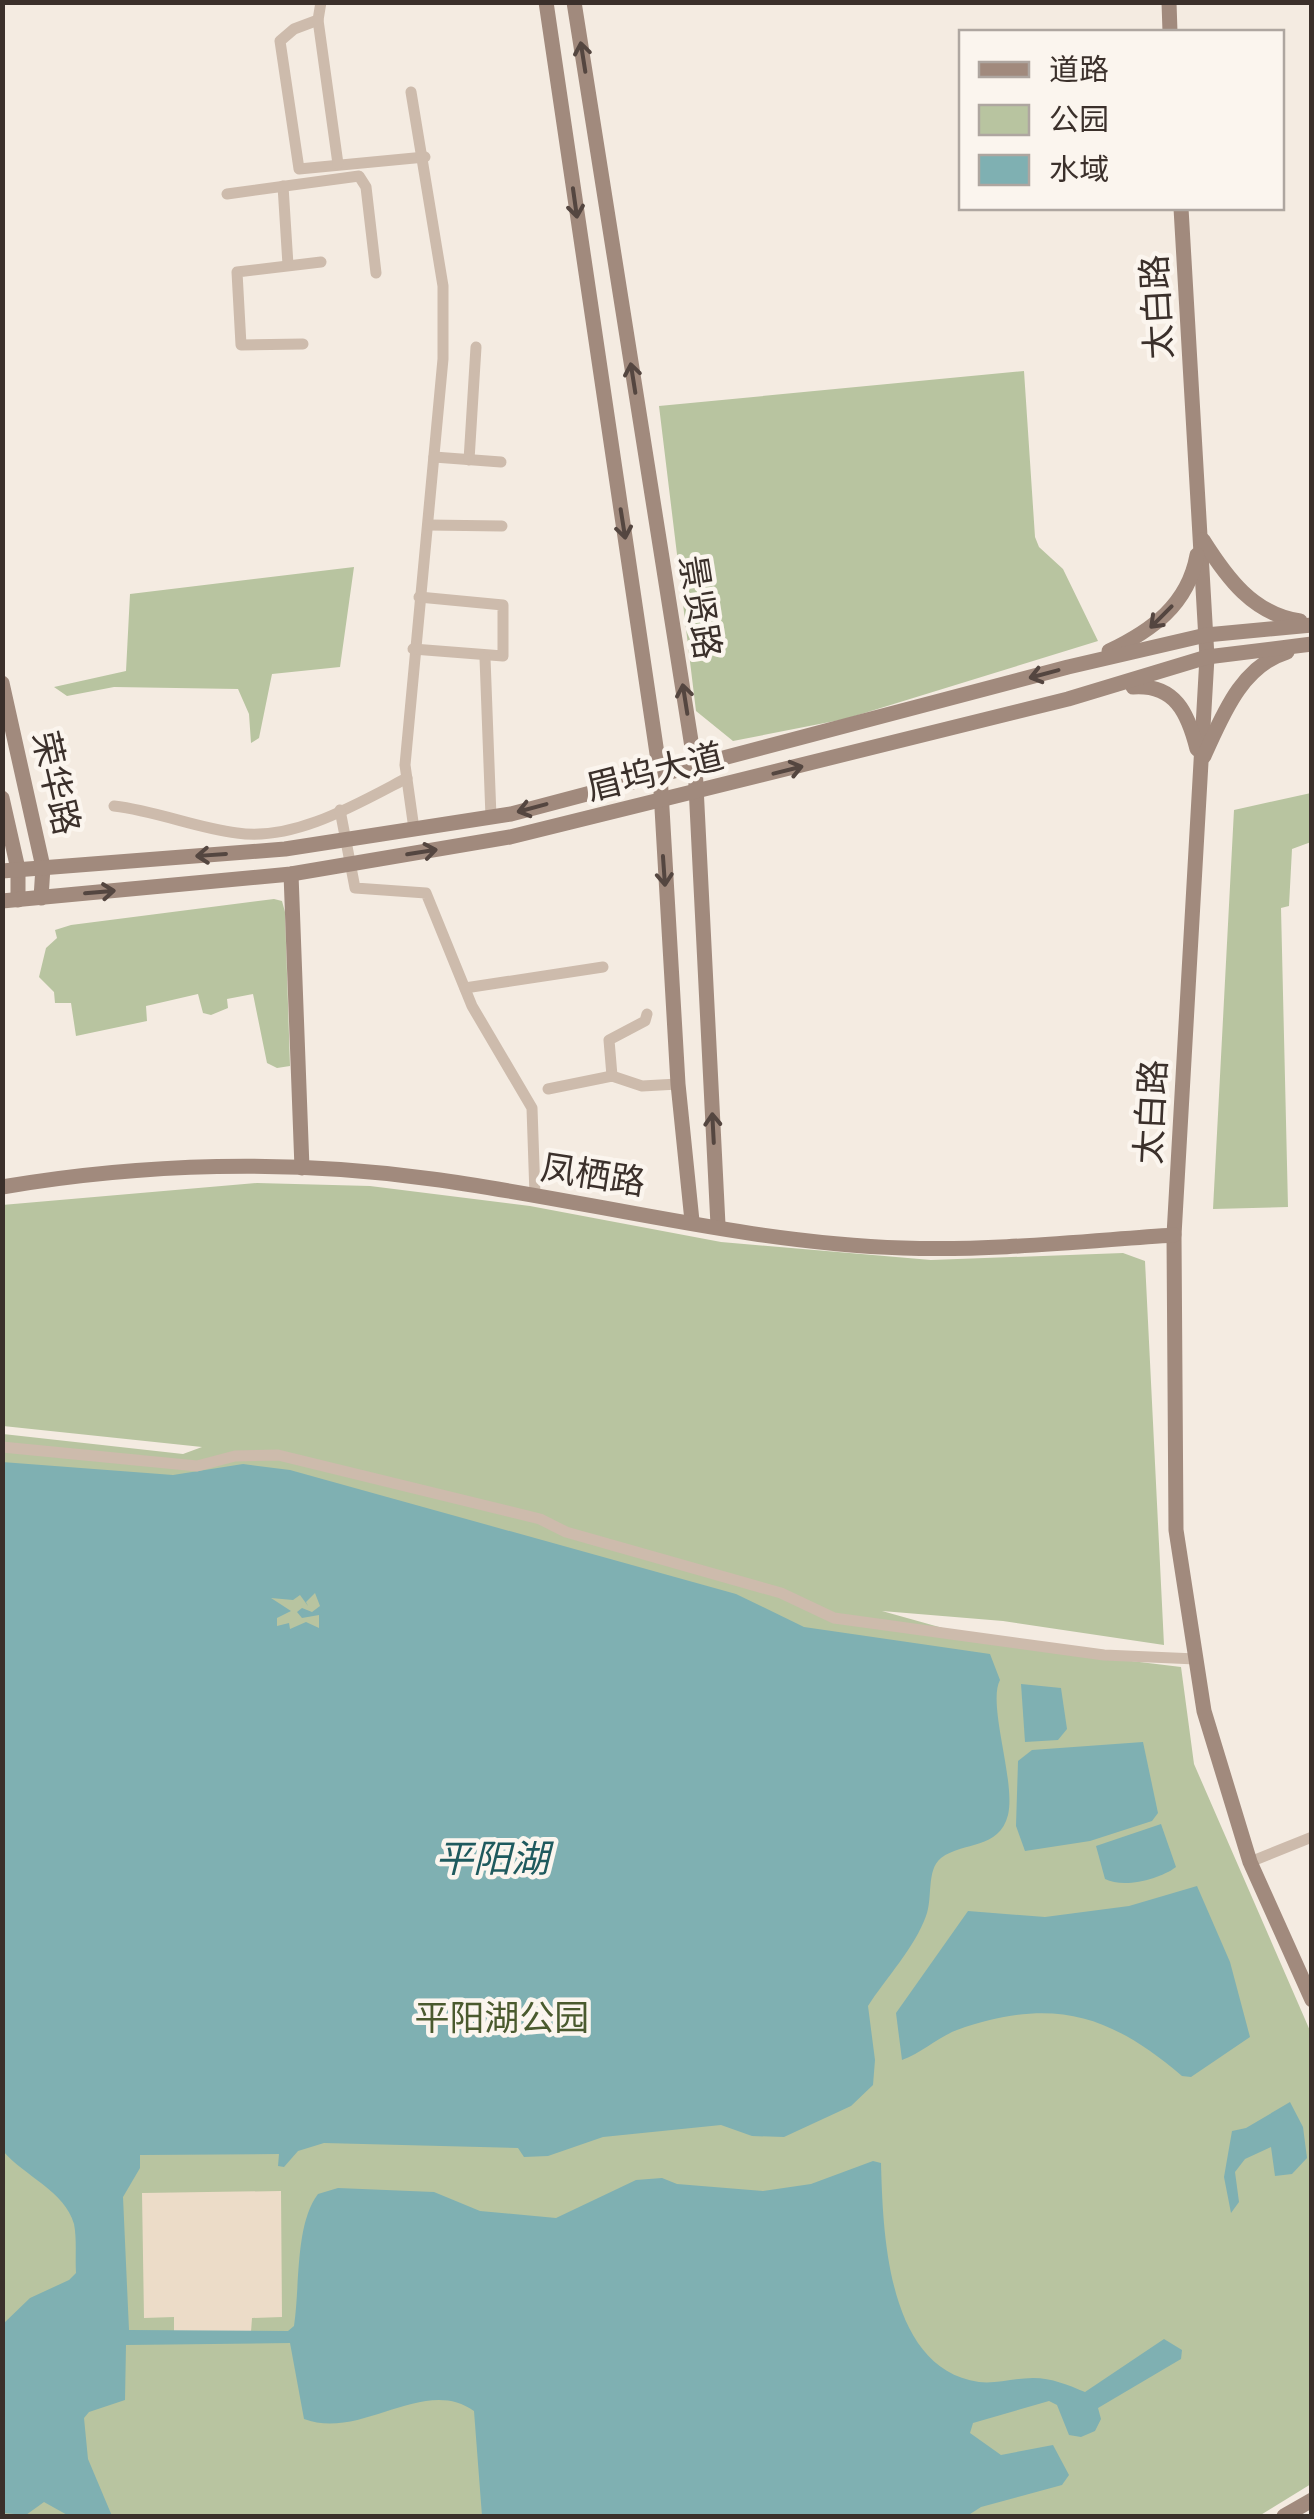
<svg xmlns="http://www.w3.org/2000/svg" width="1314" height="2519" font-family="Poppins,'Noto Sans SC',sans-serif">
<style>
.green{fill:#b8c4a0}
.plaza{fill:#ecdcc8}
.water{fill:#7fb0b2;fill-rule:evenodd}
.lines{fill:none;stroke-linecap:round;stroke-linejoin:round}
.street{stroke:#cdbbac;stroke-width:11}
.secondary{stroke:#a18a7d;stroke-width:15}
.oneway{stroke:#544640}
.labels{text-anchor:middle;stroke-width:9;stroke-linejoin:round;paint-order:stroke}
.street-label{font-size:35px;fill:#3b302b;stroke:#fbf5ee}
.park-label{font-size:35px;fill:#4a5a2e;stroke:#fbf5ee}
.water-label{font-size:38px;font-style:italic;fill:#1f5a5e;stroke:#fbf5ee}
</style>
<rect width="100%" height="100%" fill="#f4ebe1"/>
<!-- green -->
<g class="green">
<polygon points="1024,371 1035,537 1039,547 1063,569 1098,641 845,719 733,741 696,711 659,406"/>
<polygon points="354,567 340,667 272,674 259,738 251,743 249,714 238,689 114,687 67,696 54,687 126,671 130,594"/>
<polygon points="1311,793 1311,842 1292,849 1289,906 1281,908 1288,1207 1213,1209 1234,810"/>
<polygon points="274,899 282,901 285,912 290,1066 277,1068 267,1063 253,994 227,999 228,1008 211,1015 203,1013 198,994 146,1006 147,1021 76,1036 71,1003 55,1003 54,992 39,977 46,948 57,938 55,930 71,925"/>
<polygon points="257,1183 370,1186 530,1206 721,1242 931,1260 1123,1253 1145,1261 1164,1645 1003,1621 882,1611 1007,1646 1181,1667 1194,1764 1311,2033 1311,2484 1259,2516 3,2516 3,1434 183,1454 202,1447 3,1426 2,1205"/>
</g>
<!-- plaza -->
<polygon class="plaza" points="281,2191 282,2317 252,2318 251,2332 183,2333 174,2333 174,2317 144,2318 142,2193"/>
<!-- water -->
<g class="water">
<path d="M2,1462l171,13 70,-11 47,6 446,124 68,33 186,27 10,26c-13,24 16,101 8,135 -9,35 -44,26 -67,43 -15,12 -8,41 -15,58 -11,31 -40,62 -58,90l7,54 -2,25 -22,21 -67,31 -32,-1 -31,-11 -118,12 -55,19 -24,1 -6,-9 -194,-5 -26,8 -14,16 -6,-1 1,-12 -139,1v13l-17,29 6,133 159,1 6,-5c6,-40 1,-102 24,-132l20,-6 96,4 46,19 76,7 80,-38 26,-2 15,6 86,7 48,-7 62,-23 8,2c2,71 6,206 98,219 18,2 36,-4 54,-4 19,0 35,7 52,14l79,-53 18,11 -1,9 -83,49 3,11 -6,12 -14,6 -12,-2 -12,-30 -8,-4 -76,22 -3,10 31,22 52,-10 16,30 -7,10 -81,22 -14,9h-485l-8,-105c-50,-36 -113,30 -170,8l-14,-76 -164,2 -1,55 -36,12 -5,6 4,41 24,57h-43l-25,-14 -18,13 -23,-2v-189l27,-26 39,-18 7,-7c-1,-15 1,-34 -2,-49 -9,-33 -50,-48 -71,-73zM315,1593l5,13 -8,6 -10,-4 -5,4 5,6 17,-3v13l-13,-6 -16,7 -1,-6 -12,3v-8l14,-7 -20,-13 22,2 7,-5 8,11 -2,-4z"/>
<polygon points="1021,1684 1061,1688 1067,1729 1058,1740 1025,1742"/>
<polygon points="1143,1742 1158,1813 1152,1821 1090,1841 1025,1851 1016,1826 1018,1761 1032,1750"/>
<path d="M1161,1824l15,43c-16,12 -52,22 -71,12l-9,-33z"/>
<path d="M1197,1886l33,76 20,75 -59,40 -9,-1c-74,-63 -130,-79 -225,-46 -19,7 -35,23 -55,30l-6,-47 72,-102 77,6 84,-11z"/>
<polygon points="1290,2102 1303,2127 1307,2158 1292,2174 1275,2176 1271,2147 1245,2159 1235,2172 1239,2202 1231,2213 1224,2177 1232,2131 1246,2128"/>
</g>
<g class="lines">
<!-- street -->
<g class="street">
<polyline points="321,2 318,20 294,29 280,41 299,169 425,157"/>
<polyline points="318,20 338,164"/>
<polyline points="411,92 443,286 443,359 405,765 414,829"/>
<polyline points="283,186 288,265"/>
<polyline points="227,194 359,176 366,187 376,273"/>
<polyline points="303,344 241,345 237,272 321,262"/>
<polyline points="434,457 501,462"/>
<polyline points="469,460 476,347"/>
<polyline points="428,525 502,526"/>
<polyline points="413,649 503,656 503,605 419,597"/>
<polyline points="485,658 491,817"/>
<path d="M114,806c43,5 82,22 123,27 57,9 122,-30 170,-55"/>
<polyline points="340,810 355,888 426,893 472,1006 532,1108 535,1195"/>
<polyline points="465,988 603,967"/>
<polyline points="612,1076 609,1040 645,1021 647,1014"/>
<polyline points="548,1089 612,1076 642,1086 678,1084"/>
<polyline points="2,1447 197,1466 235,1456 278,1455 540,1519 566,1532 781,1593 834,1618 1104,1655 1196,1659"/>
<polyline points="1250,1862 1312,1837"/>
</g>
<!-- secondary -->
<g class="secondary">
<polyline points="546,2 660,774 678,1084 692,1221"/>
<polyline points="574,2 695,766 718,1225"/>
<polyline points="1169,2 1170,32"/>
<polyline points="1181,208 1207,657 1174,1235 1176,1530 1204,1711 1250,1862 1312,2000"/>
<path d="M1203,540c24,38 50,74 97,81"/>
<path d="M1109,651c42,-20 79,-46 88,-96"/>
<polyline points="2,683 43,867 41,898"/>
<path d="M1133,687c42,-3 55,26 64,62"/>
<path d="M1204,756c18,-39 37,-90 83,-104"/>
<polyline points="2,798 18,869 18,900"/>
<polyline points="2,871 285,849 511,814 1068,667 1206,635 1312,625"/>
<polyline points="291,874 302,1168"/>
<polyline points="2,901 291,874 510,837 1068,699 1207,657 1312,644"/>
<path d="M2,1187c141,-24 289,-28 430,-8 156,21 313,64 471,69 90,3 181,-7 271,-13"/>
<polyline points="1284,2516 1312,2500"/>
</g>
</g>
<!-- one-way arrows -->
<defs><path id="oneway-shaft" d="M-6 0H5M1.5-3L5.5 0L1.5 3" fill="none" stroke-width="1.6" stroke-linecap="round" stroke-linejoin="round" transform="scale(2.5)"/></defs>
<g class="oneway">
<use href="#oneway-shaft" transform="translate(583 57) rotate(-99)"/>
<use href="#oneway-shaft" transform="translate(575 203) rotate(82)"/>
<use href="#oneway-shaft" transform="translate(633 378) rotate(-99)"/>
<use href="#oneway-shaft" transform="translate(623 524) rotate(81)"/>
<use href="#oneway-shaft" transform="translate(1161 617) rotate(135)"/>
<use href="#oneway-shaft" transform="translate(1044 674) rotate(165)"/>
<use href="#oneway-shaft" transform="translate(685 699) rotate(-99)"/>
<use href="#oneway-shaft" transform="translate(788 770) rotate(-14)"/>
<use href="#oneway-shaft" transform="translate(532 808) rotate(165)"/>
<use href="#oneway-shaft" transform="translate(422 852) rotate(-9)"/>
<use href="#oneway-shaft" transform="translate(211 855) rotate(176)"/>
<use href="#oneway-shaft" transform="translate(664 871) rotate(86)"/>
<use href="#oneway-shaft" transform="translate(100 892) rotate(-5)"/>
<use href="#oneway-shaft" transform="translate(713 1128) rotate(-93)"/>
</g>
<g class="labels">
<!-- street labels -->
<g class="street-label">
<text transform="translate(1157 307) rotate(-93)" y="12">太白路</text>
<text transform="translate(700 607) rotate(81)" y="12">景贤路</text>
<text transform="translate(655 772) rotate(-14)" y="12">眉坞大道</text>
<text transform="translate(56 783) rotate(77)" y="12">荣华路</text>
<text transform="translate(1151 1112) rotate(-87)" y="12">太白路</text>
<text transform="translate(593 1175) rotate(9)" y="12">凤栖路</text>
</g>
<!-- park labels -->
<g class="park-label">
<text x="502" y="2030">平阳湖公园</text>
</g>
<!-- water labels -->
<g class="water-label">
<text x="492" y="1872">平阳湖</text>
</g>
</g>
<!-- border -->
<rect width="1314" height="2519" fill="none" stroke="#3b302b" stroke-width="10"/>
<!-- legend -->
<rect x="959" y="30" width="325" height="180" fill="#fbf5ee" stroke="#aea6a0" stroke-width="2.5"/>
<rect x="979" y="62" width="50" height="15" fill="#a18a7d" stroke="#aea6a0" stroke-width="2.5"/>
<text x="1049" y="80" font-size="30" fill="#3b302b">道路</text>
<rect x="979" y="105" width="50" height="30" fill="#b8c4a0" stroke="#aea6a0" stroke-width="2.5"/>
<text x="1049" y="130" font-size="30" fill="#3b302b">公园</text>
<rect x="979" y="155" width="50" height="30" fill="#7fb0b2" stroke="#aea6a0" stroke-width="2.5"/>
<text x="1049" y="180" font-size="30" fill="#3b302b">水域</text>
</svg>
